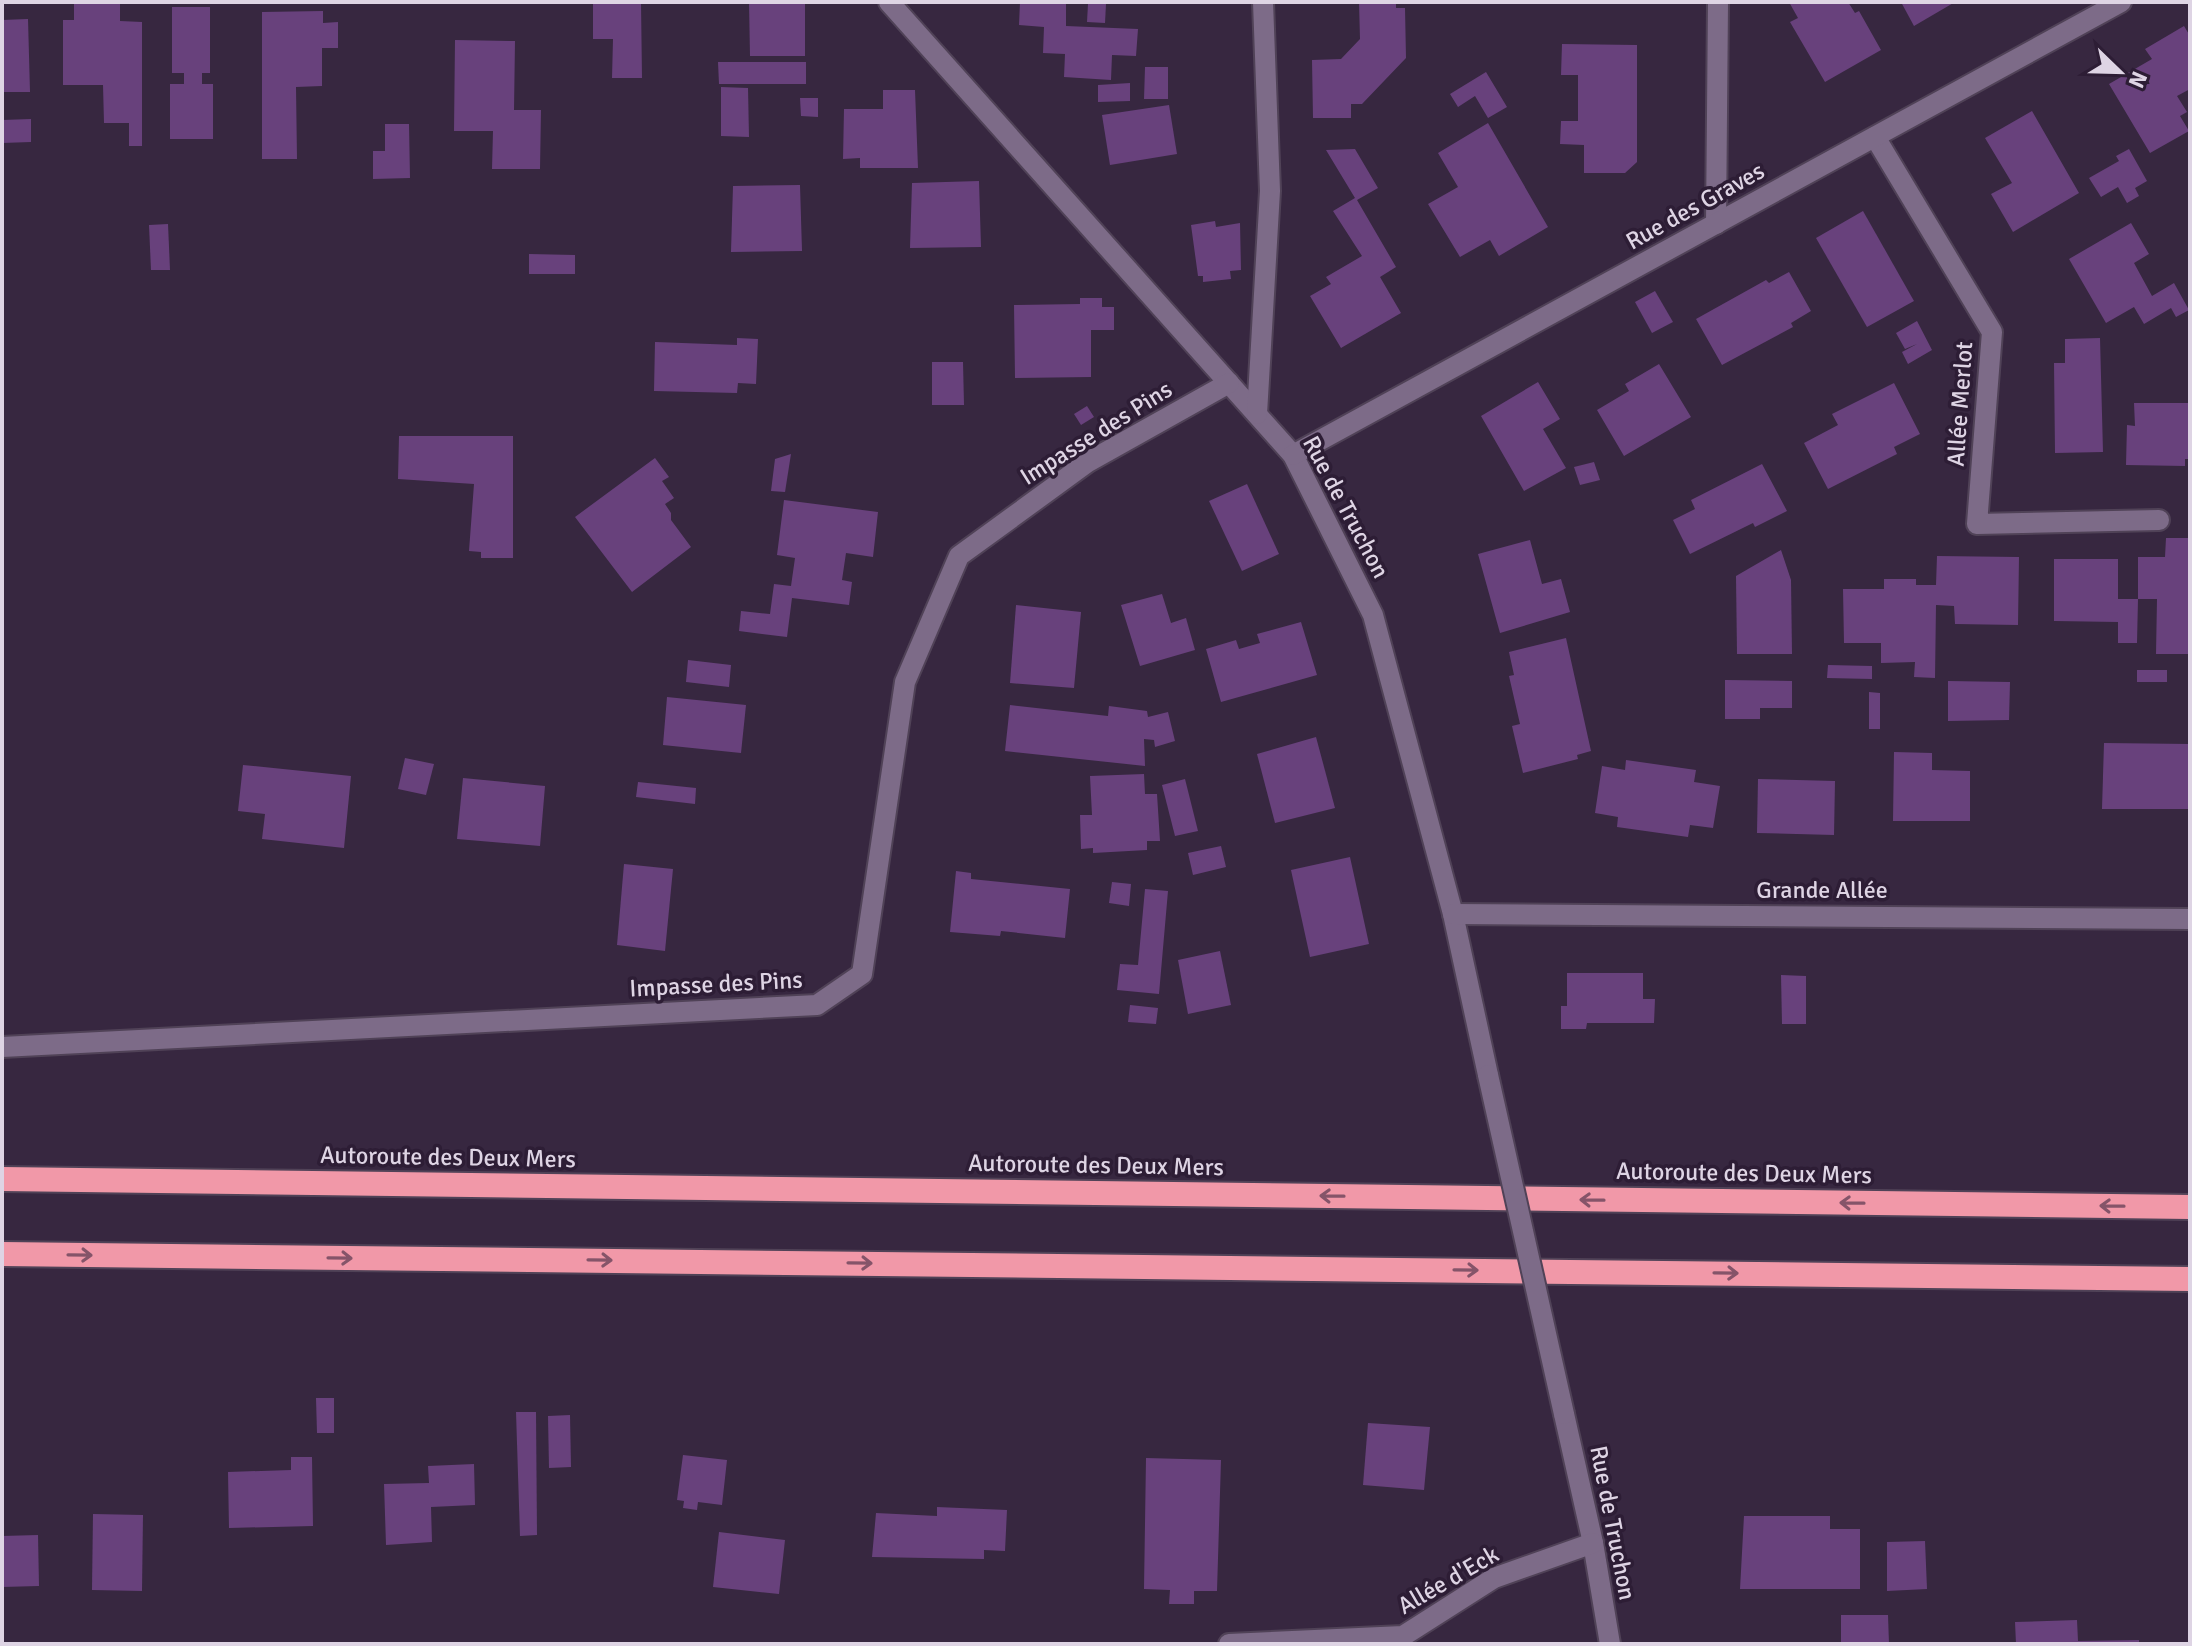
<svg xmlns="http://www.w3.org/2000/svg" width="2192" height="1646" font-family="Signika,sans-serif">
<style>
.building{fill:#68417c}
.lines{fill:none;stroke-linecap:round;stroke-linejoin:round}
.lane-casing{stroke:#504257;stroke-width:24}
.street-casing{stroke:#504257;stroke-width:24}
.highway-casing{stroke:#504257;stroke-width:28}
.lane{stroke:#7d6b88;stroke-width:20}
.street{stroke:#7d6b88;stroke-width:20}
.highway{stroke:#f198a8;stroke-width:24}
.street-bridge-casing{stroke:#504257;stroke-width:24;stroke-linecap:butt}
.street-bridge{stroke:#7d6b88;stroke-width:20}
.oneway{stroke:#855469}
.labels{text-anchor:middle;stroke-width:7;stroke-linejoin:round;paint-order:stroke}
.street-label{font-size:24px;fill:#ded4e4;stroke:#2d1d35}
</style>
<rect width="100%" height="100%" fill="#372740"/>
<!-- building -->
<g class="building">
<polygon points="74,2 120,2 120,21 142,22 142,146 129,146 129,123 104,123 103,85 63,85 63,20 74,20"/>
<polygon points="593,2 641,2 642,78 612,78 613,39 593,39"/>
<polygon points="749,2 805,2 805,56 750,56"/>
<polygon points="1020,2 1066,2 1066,26 1138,29 1136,56 1112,55 1111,80 1064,77 1065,54 1043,53 1044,27 1019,25"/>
<polygon points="1359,2 1396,2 1396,8 1405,8 1406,58 1362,104 1351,104 1351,118 1313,118 1312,60 1341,59 1360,39"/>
<polygon points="1789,2 1848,2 1855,13 1859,11 1881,50 1825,82 1790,22 1798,18"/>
<polygon points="1901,2 1955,2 1914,26"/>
<polygon points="1088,4 1106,4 1105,23 1087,22"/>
<polygon points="172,7 210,7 210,73 202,73 202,84 213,84 213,139 170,139 170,84 184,84 184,73 172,73"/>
<polygon points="323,11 323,23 338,22 338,48 322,48 322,86 296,87 297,159 262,159 262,12"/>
<polygon points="28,19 30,92 2,92 2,20"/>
<polygon points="2184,26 2190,36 2190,89 2177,96 2187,112 2180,116 2189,131 2150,153 2109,84 2152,59 2145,49"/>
<polygon points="455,40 515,41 514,110 541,110 540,169 492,169 493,131 454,131"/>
<polygon points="1562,44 1637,45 1637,162 1625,173 1584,173 1584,145 1560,144 1561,121 1578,121 1578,75 1561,75"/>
<polygon points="718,62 806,62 806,84 719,84"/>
<polygon points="1145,67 1168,67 1168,99 1144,99"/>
<polygon points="1486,72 1507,107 1488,118 1475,96 1458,107 1450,94"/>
<polygon points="1130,83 1130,101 1098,102 1098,85"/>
<polygon points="721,87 748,88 749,137 721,136"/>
<polygon points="883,90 915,90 918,168 860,168 860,158 843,159 844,109 883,109"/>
<polygon points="800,98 818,98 818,117 801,116"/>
<polygon points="1169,105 1177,154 1110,165 1102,115"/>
<polygon points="2032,111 2079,193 2013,232 1991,194 2012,183 1985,138"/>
<polygon points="31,119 31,142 2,143 2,120"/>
<polygon points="1488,123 1548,227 1499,256 1490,240 1460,257 1428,204 1458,187 1438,153"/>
<polygon points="385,124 409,124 410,178 373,179 373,151 385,151"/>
<polygon points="1355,149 1378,188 1357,200 1396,267 1380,277 1401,313 1341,348 1310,296 1331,284 1326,277 1362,256 1333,211 1355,198 1326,150"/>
<polygon points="2129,149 2147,181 2135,188 2139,196 2127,203 2118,187 2101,197 2089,178 2119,161 2116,156"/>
<polygon points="979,181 981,247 910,248 912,183"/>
<polygon points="800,185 802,251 731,252 733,186"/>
<polygon points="1863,211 1914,301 1867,327 1816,238"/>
<polygon points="1215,221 1216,227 1240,223 1241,270 1230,271 1231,279 1203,282 1203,276 1198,276 1191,225"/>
<polygon points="2131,223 2149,254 2134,263 2152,296 2174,283 2189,310 2176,317 2171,308 2144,324 2134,307 2106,323 2069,259"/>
<polygon points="168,224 170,270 151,270 149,225"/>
<polygon points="529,254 575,255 575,274 529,274"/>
<polygon points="1789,272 1811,311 1791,323 1793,327 1722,365 1696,319 1766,280 1769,283"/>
<polygon points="1655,291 1673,322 1652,333 1635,302"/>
<polygon points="1080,298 1102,298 1102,307 1114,307 1114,330 1091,330 1091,377 1015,378 1014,305 1080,304"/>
<polygon points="1917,321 1932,350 1908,364 1902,352 1917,344 1905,349 1896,333"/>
<polygon points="737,338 758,339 756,384 738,383 737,393 654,391 655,342 737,345"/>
<polygon points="2100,338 2103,452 2055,453 2054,363 2065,363 2065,339"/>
<polygon points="932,362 963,362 964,405 932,405"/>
<polygon points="1659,364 1691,417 1624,456 1597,410 1629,391 1625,384"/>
<polygon points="1538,382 1560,419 1543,429 1566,468 1524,491 1481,416"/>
<polygon points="1894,383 1920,434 1894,447 1897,454 1828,489 1804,443 1838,425 1832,414"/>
<polygon points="2134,403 2190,403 2190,459 2185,459 2185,466 2126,465 2127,425 2135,426"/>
<polygon points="1087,406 1094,417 1081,425 1074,414"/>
<polygon points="399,436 513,436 513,558 481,558 481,552 469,551 474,484 398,479"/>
<polygon points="791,454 785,492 771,491 775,459"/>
<polygon points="655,458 669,477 662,481 674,498 665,504 671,513 671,520 691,547 632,592 575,517"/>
<polygon points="1594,462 1600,480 1580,485 1574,467"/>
<polygon points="1762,464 1787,511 1755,527 1753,523 1690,554 1673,520 1695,509 1691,500"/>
<polygon points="1247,484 1279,554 1242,571 1209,501"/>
<polygon points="784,500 878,512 873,557 846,553 842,580 852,582 849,605 792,598 787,637 739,631 741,611 770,614 774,584 791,586 795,558 777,555"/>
<polygon points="2166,538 2190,538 2190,654 2156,654 2157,599 2138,599 2138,557 2165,557"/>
<polygon points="1530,540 1542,584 1561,579 1570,612 1500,633 1478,554"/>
<polygon points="1781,550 1791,580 1792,654 1737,654 1736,576"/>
<polygon points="1937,556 2019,557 2018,625 1955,624 1954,606 1936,605 1935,678 1914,677 1915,662 1881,663 1881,643 1844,643 1843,589 1884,589 1884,579 1916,579 1916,585 1936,585"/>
<polygon points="2054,559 2118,559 2118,599 2138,599 2137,643 2118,643 2118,622 2054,621"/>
<polygon points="1162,594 1171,623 1186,618 1195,650 1140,666 1121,605"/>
<polygon points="1016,605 1081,612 1074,688 1010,683"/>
<polygon points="1301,622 1317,675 1221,702 1206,649 1236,640 1239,649 1260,643 1257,634"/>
<polygon points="1566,638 1591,751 1577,755 1578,759 1523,773 1512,726 1520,724 1509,676 1514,675 1509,652"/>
<polygon points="688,660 731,665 729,687 686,682"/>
<polygon points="1828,665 1872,666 1872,679 1827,678"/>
<rect x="2137" y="670" width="30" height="12"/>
<polygon points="1725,680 1792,681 1792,708 1760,708 1760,719 1725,719"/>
<polygon points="1948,681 2010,682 2009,720 1948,721"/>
<polygon points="1869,692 1880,693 1880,729 1869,729"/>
<polygon points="667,697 746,705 741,753 663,745"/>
<polygon points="1010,705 1108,716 1109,706 1147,711 1148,717 1168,712 1175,741 1155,747 1154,740 1144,739 1145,766 1005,751"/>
<polygon points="1316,737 1335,808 1275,823 1257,754"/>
<polygon points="2104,743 2190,744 2190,809 2102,809"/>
<polygon points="1894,752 1932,753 1932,770 1970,771 1970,821 1893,821"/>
<polygon points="405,758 434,764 426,795 398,789"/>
<polygon points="1626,760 1696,770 1694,782 1720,786 1713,828 1690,825 1688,837 1617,827 1618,817 1595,813 1602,766 1625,770"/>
<polygon points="243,765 351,776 344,848 262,839 265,814 238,811"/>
<polygon points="1144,774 1145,794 1157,794 1160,841 1147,841 1147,850 1093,853 1093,848 1081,849 1080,815 1092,815 1090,776"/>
<polygon points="463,778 545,786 540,846 457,839"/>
<polygon points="1185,779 1198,831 1175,836 1162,785"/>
<polygon points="1758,779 1835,781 1834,835 1757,833"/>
<polygon points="638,782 696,788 695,804 636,797"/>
<polygon points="1221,846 1226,867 1193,875 1188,853"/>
<polygon points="1350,857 1369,944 1310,957 1291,870"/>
<polygon points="624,864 673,869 665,951 617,945"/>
<polygon points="956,871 971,873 971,879 1070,889 1065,938 1001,931 1000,936 950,932"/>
<polygon points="1112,882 1131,884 1129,906 1109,903"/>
<polygon points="1145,889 1168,891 1159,994 1117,990 1120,964 1138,965"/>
<polygon points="1220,951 1231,1005 1188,1014 1178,960"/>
<polygon points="1567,973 1643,973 1643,999 1655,999 1654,1023 1587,1023 1586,1029 1561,1029 1561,1006 1567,1006"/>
<polygon points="1781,975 1806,976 1806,1024 1782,1024"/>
<polygon points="1130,1005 1158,1008 1156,1024 1128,1022"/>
<polygon points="316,1398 334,1398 334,1433 317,1433"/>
<polygon points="516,1412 536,1412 537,1535 520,1536"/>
<polygon points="570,1415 571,1467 549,1468 548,1416"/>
<polygon points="1368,1423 1430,1427 1424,1490 1363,1485"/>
<polygon points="683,1455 727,1460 722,1505 698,1502 697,1510 683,1508 684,1501 677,1500"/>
<polygon points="291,1457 312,1457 313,1526 229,1528 228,1472 291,1470"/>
<polygon points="1146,1458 1221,1460 1217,1591 1194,1591 1194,1604 1169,1604 1170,1590 1144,1589"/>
<polygon points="474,1464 475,1505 431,1507 432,1542 386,1545 384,1484 429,1483 428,1466"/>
<polygon points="937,1507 1007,1510 1005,1551 984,1550 984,1559 872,1557 876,1513 937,1516"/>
<polygon points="93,1514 143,1515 142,1591 92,1590"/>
<polygon points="1744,1516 1830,1516 1830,1529 1860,1529 1860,1589 1740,1589"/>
<polygon points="719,1532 785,1540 779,1594 713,1587"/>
<polygon points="38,1535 39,1586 2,1587 2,1536"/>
<polygon points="1925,1541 1927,1589 1887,1591 1887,1542"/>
<polygon points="1841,1615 1888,1615 1889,1644 1841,1644"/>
<polygon points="2077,1620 2078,1641 2139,1640 2139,1644 2016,1644 2015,1622"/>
</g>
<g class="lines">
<!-- lane casing -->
<g class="lane-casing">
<polyline id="lane" points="1716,224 1718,2"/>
</g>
<!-- street casing -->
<g class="street-casing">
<g id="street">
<polyline points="889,2 1293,455 1373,615 1453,914 1488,1075"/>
<polyline points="1875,137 1992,332 1977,524 2159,520"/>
<polyline points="1257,414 1270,191 1263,2"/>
<polyline points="1293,455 2121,2"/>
<polyline points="1453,914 2190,919"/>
<polyline points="2,1047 817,1005 862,974 905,682 959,556 1088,462 1229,383"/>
<polyline points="1564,1414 1593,1543 1610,1644"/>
<polyline points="1229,1644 1403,1636 1494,1578 1593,1543"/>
</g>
</g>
<!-- highway casing -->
<g class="highway-casing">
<g id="highway">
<polyline points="2,1179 2190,1207"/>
<polyline points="2,1254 2190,1279"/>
</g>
</g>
<!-- lane -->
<use href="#lane" class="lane"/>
<!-- street -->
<use href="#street" class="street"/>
<!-- highway -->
<use href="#highway" class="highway"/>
<!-- street-bridge casing -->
<g class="street-bridge-casing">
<polyline id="street-bridge" points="1488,1075 1564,1414"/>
</g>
<!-- street-bridge -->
<use href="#street-bridge" class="street-bridge"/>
</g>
<!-- one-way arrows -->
<defs><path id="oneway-shaft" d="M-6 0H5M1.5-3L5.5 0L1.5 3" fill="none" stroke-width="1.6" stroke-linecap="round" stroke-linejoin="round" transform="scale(2)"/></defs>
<g class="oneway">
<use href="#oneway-shaft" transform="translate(1332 1196) rotate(-179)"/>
<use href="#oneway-shaft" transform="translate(1592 1200) rotate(-179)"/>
<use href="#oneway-shaft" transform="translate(1852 1203) rotate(-179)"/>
<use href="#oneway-shaft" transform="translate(2112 1206) rotate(-179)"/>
<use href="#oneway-shaft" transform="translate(80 1255) rotate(1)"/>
<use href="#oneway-shaft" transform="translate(340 1258) rotate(1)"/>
<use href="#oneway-shaft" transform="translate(600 1260) rotate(1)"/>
<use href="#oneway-shaft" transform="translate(860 1263) rotate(1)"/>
<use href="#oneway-shaft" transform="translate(1466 1270) rotate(1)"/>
<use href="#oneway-shaft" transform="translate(1726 1273) rotate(1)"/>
</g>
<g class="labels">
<!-- street labels -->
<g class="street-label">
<text transform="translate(1695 206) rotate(-29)" y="8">Rue des Graves</text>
<text transform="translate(1960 404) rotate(-86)" y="8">Allée Merlot</text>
<text transform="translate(1096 433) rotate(-32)" y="8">Impasse des Pins</text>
<text transform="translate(1346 507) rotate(62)" y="8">Rue de Truchon</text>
<text x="1822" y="898">Grande Allée</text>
<text transform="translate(716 984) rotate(-3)" y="8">Impasse des Pins</text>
<text transform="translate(448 1157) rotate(1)" y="8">Autoroute des Deux Mers</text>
<text transform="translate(1096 1165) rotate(1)" y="8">Autoroute des Deux Mers</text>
<text transform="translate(1744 1173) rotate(1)" y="8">Autoroute des Deux Mers</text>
<text transform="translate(1613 1523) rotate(79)" y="8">Rue de Truchon</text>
<text transform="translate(1448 1580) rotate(-30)" y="8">Allée d'Eck</text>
</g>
</g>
<!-- border -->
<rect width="2192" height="1646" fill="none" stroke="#ded4e4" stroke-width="8"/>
<!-- north arrow -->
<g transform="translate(2120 72) rotate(113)" stroke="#2d1d35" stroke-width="6" paint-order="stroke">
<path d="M0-6L14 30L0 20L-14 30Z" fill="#ded4e4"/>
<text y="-12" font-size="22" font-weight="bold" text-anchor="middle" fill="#ded4e4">N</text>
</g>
</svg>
